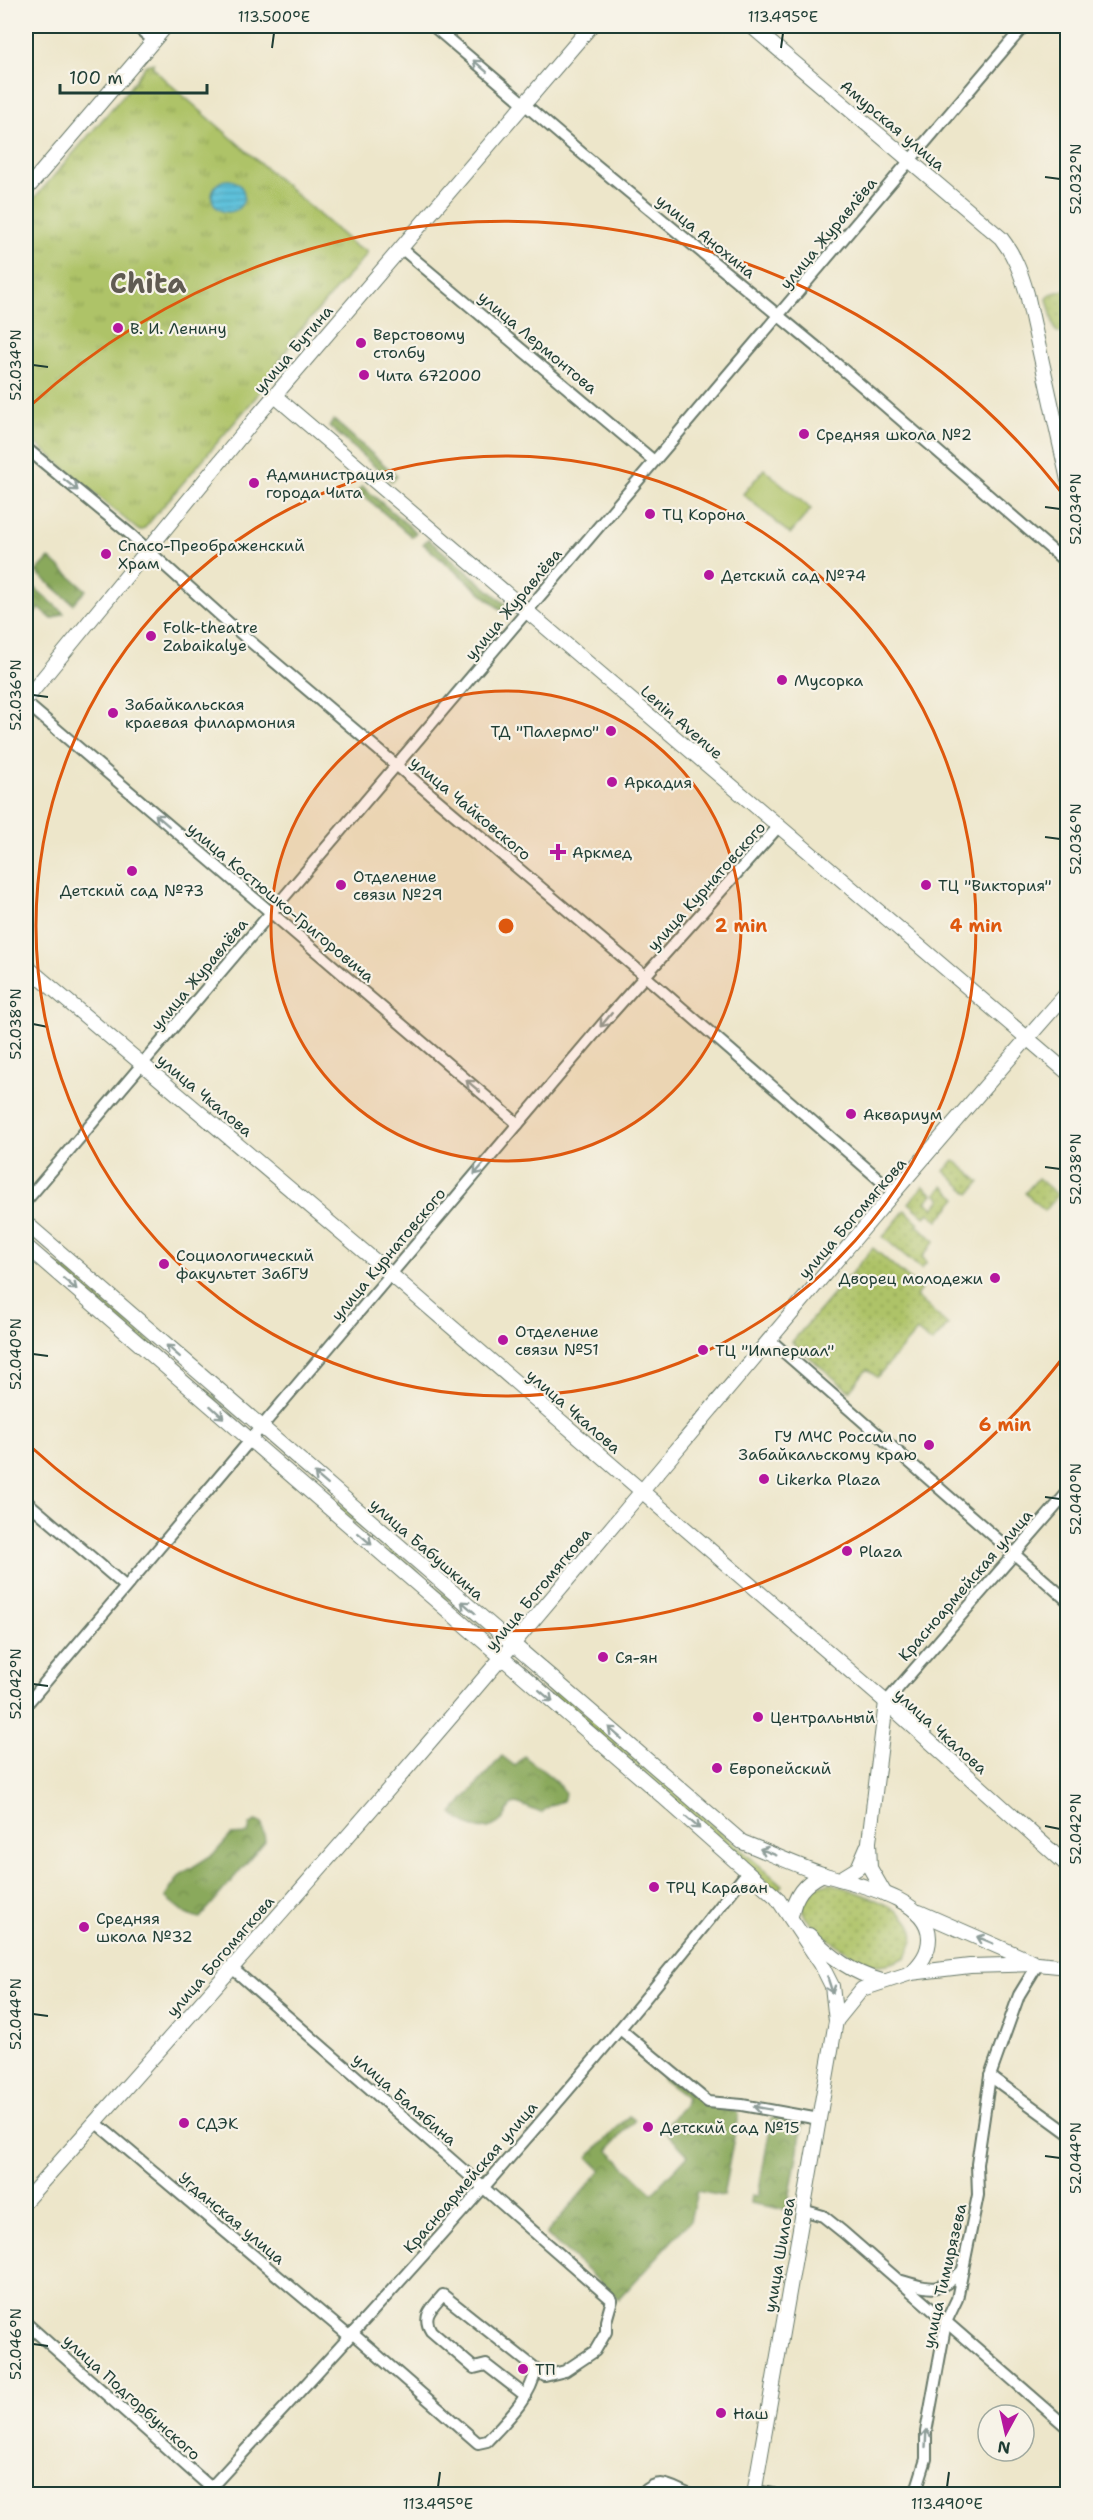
<svg xmlns="http://www.w3.org/2000/svg" width="1093" height="2520" font-family="'Shantell Sans',sans-serif">
<style>
.grass{fill:url(#grass-dots);stroke:#66804e;stroke-width:1.5}
.forest{fill:url(#forest-crowns);stroke:#547348;stroke-width:1.5}
.park{fill:url(#park-tufts);stroke:#66804e;stroke-width:1.5}
.pitch{fill:#aec367;stroke:#66804e;stroke-width:1.5}
.water{fill:url(#water-rules);stroke:#3e7f88;stroke-width:1.5}
.lines{fill:none;stroke-linecap:round;stroke-linejoin:round}
.minor-casing{stroke:#677868;stroke-width:14}
.major-casing{stroke:#677868;stroke-width:16}
.minor{stroke:#fff;stroke-width:10}
.major{stroke:#fff;stroke-width:14}
.oneway{stroke:#8f9e9a}
.ticks{fill:none;stroke:#1f3d34;stroke-width:2}
.ring{fill:none;stroke:#de580e;stroke-width:3}
.poi-dot{fill:#b5179e;stroke:#f7f3e8;stroke-width:2}
.labels{text-anchor:middle;stroke-width:4.5;stroke-linejoin:round;paint-order:stroke}
.street-label{font-size:16px;fill:#1f3d34;stroke:#f7f3e8}
.poi-label{font-size:16px;fill:#1f3d34;stroke:#f7f3e8;text-anchor:start}
.town-label{font-size:28px;font-weight:bold;fill:#605b52;stroke:#f7f3e8}
.centre{fill:#de580e;stroke:#f7f3e8;stroke-width:3}
.ring-label{font-size:18px;text-anchor:middle;font-weight:bold;fill:#de580e;stroke:#f7f3e8;stroke-width:4.5;stroke-linejoin:round;paint-order:stroke}
.neatline{fill:none;stroke:#1f3d34;stroke-width:2}
.ticks-label{font-size:15px;text-anchor:middle;fill:#1f3d34}
</style>
<defs>
<pattern id="grass-dots" width="8" height="8" patternUnits="userSpaceOnUse" patternTransform="scale(1.5)"><rect width="8" height="8" fill="#aec367"/><path d="M2 2h.1M6 6h.1" fill="none" stroke="#8da056" stroke-width="1.8" stroke-linecap="round"/></pattern>
<pattern id="forest-crowns" width="20" height="18" patternUnits="userSpaceOnUse" patternTransform="scale(1.5)"><rect width="20" height="18" fill="#8aa95c"/><path d="M2 6a3 3 0 1 1 6 0M12 15a3 3 0 1 1 6 0" fill="none" stroke="#708b4d"/></pattern>
<pattern id="park-tufts" width="24" height="20" patternUnits="userSpaceOnUse" patternTransform="scale(1.5)"><rect width="24" height="20" fill="#aec367"/><path d="M3 7l-1-3M5 7V3M7 7l1-3M15 17l-1-3M17 17v-4M19 17l1-3" fill="none" stroke="#8da056"/></pattern>
<pattern id="water-rules" width="6" height="5" patternUnits="userSpaceOnUse" patternTransform="scale(1.5)"><rect width="6" height="5" fill="#5dc1db"/><path d="M0 2.5h6" fill="none" stroke="#4c9eb2"/></pattern>
</defs>
<rect width="100%" height="100%" fill="#f7f3e8"/>
<filter id="ink" filterUnits="userSpaceOnUse"><feTurbulence type="fractalNoise" baseFrequency=".0167" numOctaves="2"/><feDisplacementMap in="SourceGraphic" scale="12" xChannelSelector="R" yChannelSelector="G"/><feConvolveMatrix kernelMatrix="1 2 1 2 8 2 1 2 1" color-interpolation-filters="sRGB"/></filter>
<filter id="wash" filterUnits="userSpaceOnUse"><feTurbulence type="fractalNoise" baseFrequency=".008" numOctaves="4" result="noise"/><feDisplacementMap in="SourceGraphic" scale="24" xChannelSelector="R" yChannelSelector="G"/><feGaussianBlur stdDeviation="1.35" result="paint"/><feColorMatrix in="noise" values="0 0 0 0 0 0 0 0 0 0 0 0 0 0 0 0 0 1.4 0 .05"/><feComposite in="paint" operator="in"/></filter>
<g filter="url(#wash)">
<rect width="100%" height="100%" fill="#ede6ca"/>
<!-- grass -->
<g class="grass">
<polygon points="1067,289 1067,332 1059,333 1055,330 1047,299 1051,294"/>
<polygon points="954,1160 980,1182 970,1194 944,1171"/>
<polygon points="1038,1178 1058,1195 1045,1211 1025,1193"/>
<polygon points="923,1186 933,1194 926,1202 934,1208 941,1199 936,1194 943,1186 957,1198 938,1221 929,1213 925,1217 909,1203"/>
<polygon points="905,1210 919,1223 917,1225 935,1241 922,1257 927,1262 921,1269 883,1237"/>
<polygon points="873,1248 921,1289 916,1296 948,1325 932,1343 917,1331 877,1377 867,1369 849,1391 792,1342"/>
<polygon points="55,1264 64,1268 244,1422 215,1399 208,1398"/>
<polygon points="273,1453 301,1475 310,1478 488,1632 449,1600 444,1599"/>
<polygon points="537,1672 782,1885 777,1891 532,1677"/>
<path d="M831,1883c22,9 89,25 82,57 -1,5 -5,12 -7,17 -11,5 -23,10 -36,7 -13,-3 -62,-38 -66,-50 -1,-6 0,-13 0,-19l7,-8z"/>
</g>
<!-- forest -->
<g class="forest">
<polygon points="334,420 397,476 392,482 329,426"/>
<polygon points="362,486 416,532 412,537 358,491"/>
<polygon points="428,539 507,605 502,611 423,544"/>
<polygon points="49,558 86,590 73,604 36,572"/>
<polygon points="28,582 64,613 52,619 39,608 35,613 26,610 26,585"/>
<path d="M502,1756l13,10 9,-10c9,8 36,25 40,35 2,4 0,6 -1,10l-12,4 -10,8 -24,-10 -5,1c-4,5 -6,12 -10,16 -17,16 -36,6 -50,-7z"/>
<polygon points="255,1821 262,1823 265,1841 200,1918 186,1914 165,1897 180,1875 215,1853 231,1835 248,1834 250,1825"/>
<polygon points="665,2071 708,2106 736,2111 738,2115 723,2196 697,2191 690,2221 619,2299 546,2234 601,2170 588,2157 629,2116 635,2120 608,2150 652,2193 688,2155 663,2129 684,2105 686,2097 662,2079"/>
<polygon points="772,2117 803,2123 787,2210 750,2203 751,2195 758,2196"/>
</g>
<!-- park -->
<polygon class="park" points="154,63 153,67 162,77 356,247 366,250 366,255 297,334 256,397 143,530 138,530 26,435 26,208 128,90 146,65"/>
<!-- pitch -->
<polygon class="pitch" points="764,469 811,509 790,534 743,494"/>
<!-- water -->
<circle class="water" cx="228" cy="196" r="16"/>
</g>
<g filter="url(#ink)">
<g class="lines">
<!-- minor casing -->
<g class="minor-casing">
<g id="minor">
<polyline points="136,26 154,41"/>
<polyline points="433,26 584,155 825,354 1068,564"/>
<polyline points="401,248 654,461"/>
<polyline points="26,448 130,534 231,625 645,976 895,1193"/>
<polyline points="26,703 518,1124"/>
<polyline points="26,1201 1024,26"/>
<polyline points="769,1339 1068,1601"/>
<polyline points="26,1501 125,1586"/>
<polyline points="886,1702 1068,1492"/>
<polyline points="26,1705 612,1013 779,826"/>
<path d="M232,1968l380,332 -6,21v11l-11,19 -30,20 -20,5 -102,-81c-10,12 -22,21 -12,36l43,37 12,-3 40,31"/>
<polyline points="620,2029 708,2102 742,2105 819,2119"/>
<polyline points="990,2076 1068,2133"/>
<polyline points="95,2122 349,2336"/>
<polyline points="803,2210 823,2216 843,2232 1068,2428"/>
<path d="M902,2281c30,9 38,12 61,-11"/>
<polyline points="26,2323 218,2494"/>
<path d="M352,2333l126,110 9,-2c20,-21 44,-44 49,-72"/>
<polyline points="755,2491 773,2494"/>
<path d="M205,2494c187,-202 373,-406 543,-623"/>
<path d="M642,2494c17,-18 27,-8 46,0"/>
<polyline points="915,2494 926,2459 926,2432 946,2322 957,2299 978,2195 977,2164 990,2076 1019,1995 1038,1964"/>
</g>
</g>
<!-- major casing -->
<g class="major-casing">
<g id="major">
<path d="M751,26l250,212c14,18 20,35 26,56l41,186"/>
<polyline points="26,190 166,26"/>
<polyline points="275,396 1068,1073"/>
<polyline points="26,699 259,414 591,26"/>
<polyline points="26,966 380,1265 886,1702 1068,1866"/>
<path d="M26,1223l716,619c26,10 53,23 80,32 31,10 107,23 107,64 0,15 -8,25 -18,35"/>
<polyline points="26,1246 661,1795 777,1898 821,1964 832,1986 836,2021 754,2494"/>
<polyline points="840,1879 858,1868 867,1847"/>
<polyline points="885,1894 870,1868 869,1842 886,1702"/>
<polyline points="919,1912 1033,1962"/>
<path d="M791,1916c4,-21 12,-32 32,-42"/>
<path d="M809,1935c22,22 43,38 73,46"/>
<polyline points="836,2021 862,1989 911,1973 970,1966 1038,1964 1068,1967"/>
<path d="M26,2200c156,-176 313,-351 465,-530 192,-226 380,-455 577,-678"/>
</g>
</g>
<!-- minor -->
<use href="#minor" class="minor"/>
<!-- major -->
<use href="#major" class="major"/>
</g>
<!-- one-way arrows -->
<defs><path id="oneway-shaft" d="M-6 0H5M1.5-3L5.5 0L1.5 3" fill="none" stroke-width="1.6" stroke-linecap="round" stroke-linejoin="round" transform="scale(1.5)"/></defs>
<g class="oneway">
<use href="#oneway-shaft" transform="translate(480 66) rotate(-139)"/>
<use href="#oneway-shaft" transform="translate(71 485) rotate(39)"/>
<use href="#oneway-shaft" transform="translate(162 820) rotate(-139)"/>
<use href="#oneway-shaft" transform="translate(606 1020) rotate(130)"/>
<use href="#oneway-shaft" transform="translate(473 1086) rotate(-140)"/>
<use href="#oneway-shaft" transform="translate(480 1168) rotate(131)"/>
<use href="#oneway-shaft" transform="translate(70 1284) rotate(40)"/>
<use href="#oneway-shaft" transform="translate(173 1351) rotate(-139)"/>
<use href="#oneway-shaft" transform="translate(217 1412) rotate(42)"/>
<use href="#oneway-shaft" transform="translate(321 1479) rotate(-139)"/>
<use href="#oneway-shaft" transform="translate(365 1539) rotate(41)"/>
<use href="#oneway-shaft" transform="translate(468 1607) rotate(-139)"/>
<use href="#oneway-shaft" transform="translate(546 1696) rotate(41)"/>
<use href="#oneway-shaft" transform="translate(615 1733) rotate(-139)"/>
<use href="#oneway-shaft" transform="translate(693 1823) rotate(41)"/>
<use href="#oneway-shaft" transform="translate(768 1852) rotate(-158)"/>
<use href="#oneway-shaft" transform="translate(985 1940) rotate(-157)"/>
<use href="#oneway-shaft" transform="translate(830 1985) rotate(72)"/>
<use href="#oneway-shaft" transform="translate(762 2108) rotate(-170)"/>
<use href="#oneway-shaft" transform="translate(926 2438) rotate(-87)"/>
</g>
</g>
<!-- ticks -->
<path class="ticks" d="M272,48l2,-15M781,48l2,-15M1045,177l15,2M33,365l15,2M1045,507l15,2M33,695l15,2M1045,837l15,2M33,1024l15,3M1045,1167l15,2M33,1354l15,2M1045,1497l15,2M33,1684l15,2M1045,1826l15,3M33,2014l15,2M1045,2156l15,2M33,2344l15,2M438,2487l2,-15M947,2487l2,-15"/>
<!-- distance rings -->
<circle cx="506" cy="926" r="235" fill="#de580e" fill-opacity=".12"/>
<g class="ring">
<circle cx="506" cy="926" r="235"/>
<circle cx="506" cy="926" r="470"/>
<path d="M1065 1355A705 705 0 0 1 30 1446M30 406A705 705 0 0 1 1065 497"/>
</g>
<!-- markers -->
<g class="poi-dot">
<circle cx="118" cy="328" r="6"/>
<circle cx="361" cy="343" r="6"/>
<circle cx="364" cy="375" r="6"/>
<circle cx="804" cy="434" r="6"/>
<circle cx="254" cy="483" r="6"/>
<circle cx="650" cy="514" r="6"/>
<circle cx="106" cy="554" r="6"/>
<circle cx="709" cy="575" r="6"/>
<circle cx="151" cy="636" r="6"/>
<circle cx="782" cy="680" r="6"/>
<circle cx="113" cy="713" r="6"/>
<circle cx="611" cy="731" r="6"/>
<circle cx="612" cy="782" r="6"/>
<path d="M555 843h6v6h6v6h-6v6h-6v-6h-6v-6h6z"/>
<circle cx="132" cy="871" r="6"/>
<circle cx="341" cy="885" r="6"/>
<circle cx="926" cy="885" r="6"/>
<circle cx="851" cy="1114" r="6"/>
<circle cx="164" cy="1264" r="6"/>
<circle cx="995" cy="1278" r="6"/>
<circle cx="503" cy="1340" r="6"/>
<circle cx="703" cy="1350" r="6"/>
<circle cx="929" cy="1445" r="6"/>
<circle cx="764" cy="1479" r="6"/>
<circle cx="847" cy="1551" r="6"/>
<circle cx="603" cy="1657" r="6"/>
<circle cx="758" cy="1717" r="6"/>
<circle cx="717" cy="1768" r="6"/>
<circle cx="654" cy="1887" r="6"/>
<circle cx="84" cy="1927" r="6"/>
<circle cx="184" cy="2123" r="6"/>
<circle cx="648" cy="2127" r="6"/>
<circle cx="523" cy="2369" r="6"/>
<circle cx="721" cy="2413" r="6"/>
</g>
<g class="labels">
<!-- street labels -->
<g class="street-label">
<text transform="translate(893 125) rotate(40)" y="6">Амурская улица</text>
<text transform="translate(828 233) rotate(-50)" y="6">улица Журавлёва</text>
<text transform="translate(706 236) rotate(39)" y="6">улица Анохина</text>
<text transform="translate(538 342) rotate(40)" y="6">улица Лермонтова</text>
<text transform="translate(293 349) rotate(-49)" y="6">улица Бутина</text>
<text transform="translate(513 604) rotate(-50)" y="6">улица Журавлёва</text>
<text transform="translate(682 722) rotate(41)" y="6">Lenin Avenue</text>
<text transform="translate(471 808) rotate(40)" y="6">улица Чайковского</text>
<text transform="translate(706 886) rotate(-48)" y="6">улица Курнатовского</text>
<text transform="translate(281 902) rotate(40)" y="6">улица Костюшко-Григоровича</text>
<text transform="translate(199 974) rotate(-50)" y="6">улица Журавлёва</text>
<text transform="translate(205 1095) rotate(40)" y="6">улица Чкалова</text>
<text transform="translate(852 1218) rotate(-49)" y="6">улица Богомягкова</text>
<text transform="translate(388 1254) rotate(-50)" y="6">улица Курнатовского</text>
<text transform="translate(574 1411) rotate(41)" y="6">улица Чкалова</text>
<text transform="translate(427 1549) rotate(41)" y="6">улица Бабушкина</text>
<text transform="translate(965 1585) rotate(-49)" y="6">Красноармейская улица</text>
<text transform="translate(538 1589) rotate(-50)" y="6">улица Богомягкова</text>
<text transform="translate(941 1731) rotate(42)" y="6">улица Чкалова</text>
<text transform="translate(220 1956) rotate(-49)" y="6">улица Богомягкова</text>
<text transform="translate(405 2099) rotate(41)" y="6">улица Балябина</text>
<text transform="translate(470 2177) rotate(-49)" y="6">Красноармейская улица</text>
<text transform="translate(232 2218) rotate(40)" y="6">Угданская улица</text>
<text transform="translate(779 2255) rotate(-80)" y="6">улица Шилова</text>
<text transform="translate(944 2276) rotate(-77)" y="6">улица Тимирязева</text>
<text transform="translate(132 2397) rotate(42)" y="6">улица Подгорбунского</text>
</g>
<!-- poi labels -->
<g class="poi-label">
<text x="130" y="334">В. И. Ленину</text>
<text x="373" y="340">Верстовому<tspan x="373" dy="18">столбу</tspan></text>
<text x="376" y="381">Чита 672000</text>
<text x="816" y="440">Средняя школа №2</text>
<text x="266" y="480">Администрация<tspan x="266" dy="18">города Чита</tspan></text>
<text x="662" y="520">ТЦ Корона</text>
<text x="118" y="551">Спасо-Преображенский<tspan x="118" dy="18">Храм</tspan></text>
<text x="721" y="581">Детский сад №74</text>
<text x="163" y="633">Folk-theatre<tspan x="163" dy="18">Zabaikalye</tspan></text>
<text x="794" y="686">Мусорка</text>
<text x="125" y="710">Забайкальская<tspan x="125" dy="18">краевая филармония</tspan></text>
<text x="599" y="737" text-anchor="end">ТД "Палермо"</text>
<text x="624" y="788">Аркадия</text>
<text x="572" y="858">Аркмед</text>
<text x="353" y="882">Отделение<tspan x="353" dy="18">связи №29</tspan></text>
<text x="938" y="891">ТЦ "Виктория"</text>
<text x="132" y="896" text-anchor="middle">Детский сад №73</text>
<text x="863" y="1120">Аквариум</text>
<text x="176" y="1261">Социологический<tspan x="176" dy="18">факультет ЗабГУ</tspan></text>
<text x="983" y="1284" text-anchor="end">Дворец молодежи</text>
<text x="515" y="1337">Отделение<tspan x="515" dy="18">связи №51</tspan></text>
<text x="715" y="1356">ТЦ "Империал"</text>
<text x="917" y="1442" text-anchor="end">ГУ МЧС России по<tspan x="917" dy="18">Забайкальскому краю</tspan></text>
<text x="776" y="1485">Likerka Plaza</text>
<text x="859" y="1557">Plaza</text>
<text x="615" y="1663">Ся-ян</text>
<text x="770" y="1723">Центральный</text>
<text x="729" y="1774">Европейский</text>
<text x="666" y="1893">ТРЦ Караван</text>
<text x="96" y="1924">Средняя<tspan x="96" dy="18">школа №32</tspan></text>
<text x="196" y="2129">СДЭК</text>
<text x="660" y="2133">Детский сад №15</text>
<text x="535" y="2375">ТП</text>
<text x="733" y="2419">Наш</text>
</g>
<!-- town labels -->
<g class="town-label">
<text x="148" y="293">Chita</text>
</g>
</g>
<circle cx="506" cy="926" r="9" class="centre"/>
<g class="ring-label">
<text x="741" y="932">2 min</text>
<text x="976" y="932">4 min</text>
<text x="1005" y="1431">6 min</text>
</g>
<!-- margin -->
<rect width="1093" height="2520" fill="none" stroke="#f7f3e8" stroke-width="66"/>
<!-- north arrow -->
<g transform="translate(1006 2433) rotate(188)"><circle r="28" fill="#f7f3e8" stroke="#a1aaa0" stroke-width="1.5"/>
<path d="M0-4.5L10 22L0 15L-10 22Z" fill="#b5179e"/>
<text y="-9" font-size="16" font-weight="bold" text-anchor="middle" fill="#1f3d34">N</text>
</g>
<!-- scale -->
<path d="M60 84v9h147v-9" fill="none" stroke="#1f3d34" stroke-width="3"/>
<text x="69" y="84" font-size="18" fill="#1f3d34" stroke="#f7f3e8" stroke-width="4.5" paint-order="stroke">100 m</text>
<rect x="33" y="33" width="1027" height="2454" class="neatline"/>
<g class="ticks-label">
<text x="274" y="22">113.500°E</text>
<text x="783" y="22">113.495°E</text>
<text transform="translate(1076 179) rotate(-90)" y="5">52.032°N</text>
<text transform="translate(16 365) rotate(-90)" y="5">52.034°N</text>
<text transform="translate(1076 509) rotate(-90)" y="5">52.034°N</text>
<text transform="translate(16 695) rotate(-90)" y="5">52.036°N</text>
<text transform="translate(1076 839) rotate(-90)" y="5">52.036°N</text>
<text transform="translate(16 1024) rotate(-90)" y="5">52.038°N</text>
<text transform="translate(1076 1169) rotate(-90)" y="5">52.038°N</text>
<text transform="translate(16 1354) rotate(-90)" y="5">52.040°N</text>
<text transform="translate(1076 1499) rotate(-90)" y="5">52.040°N</text>
<text transform="translate(16 1684) rotate(-90)" y="5">52.042°N</text>
<text transform="translate(1076 1829) rotate(-90)" y="5">52.042°N</text>
<text transform="translate(16 2014) rotate(-90)" y="5">52.044°N</text>
<text transform="translate(1076 2158) rotate(-90)" y="5">52.044°N</text>
<text transform="translate(16 2344) rotate(-90)" y="5">52.046°N</text>
<text x="438" y="2509">113.495°E</text>
<text x="947" y="2509">113.490°E</text>
</g>
</svg>
